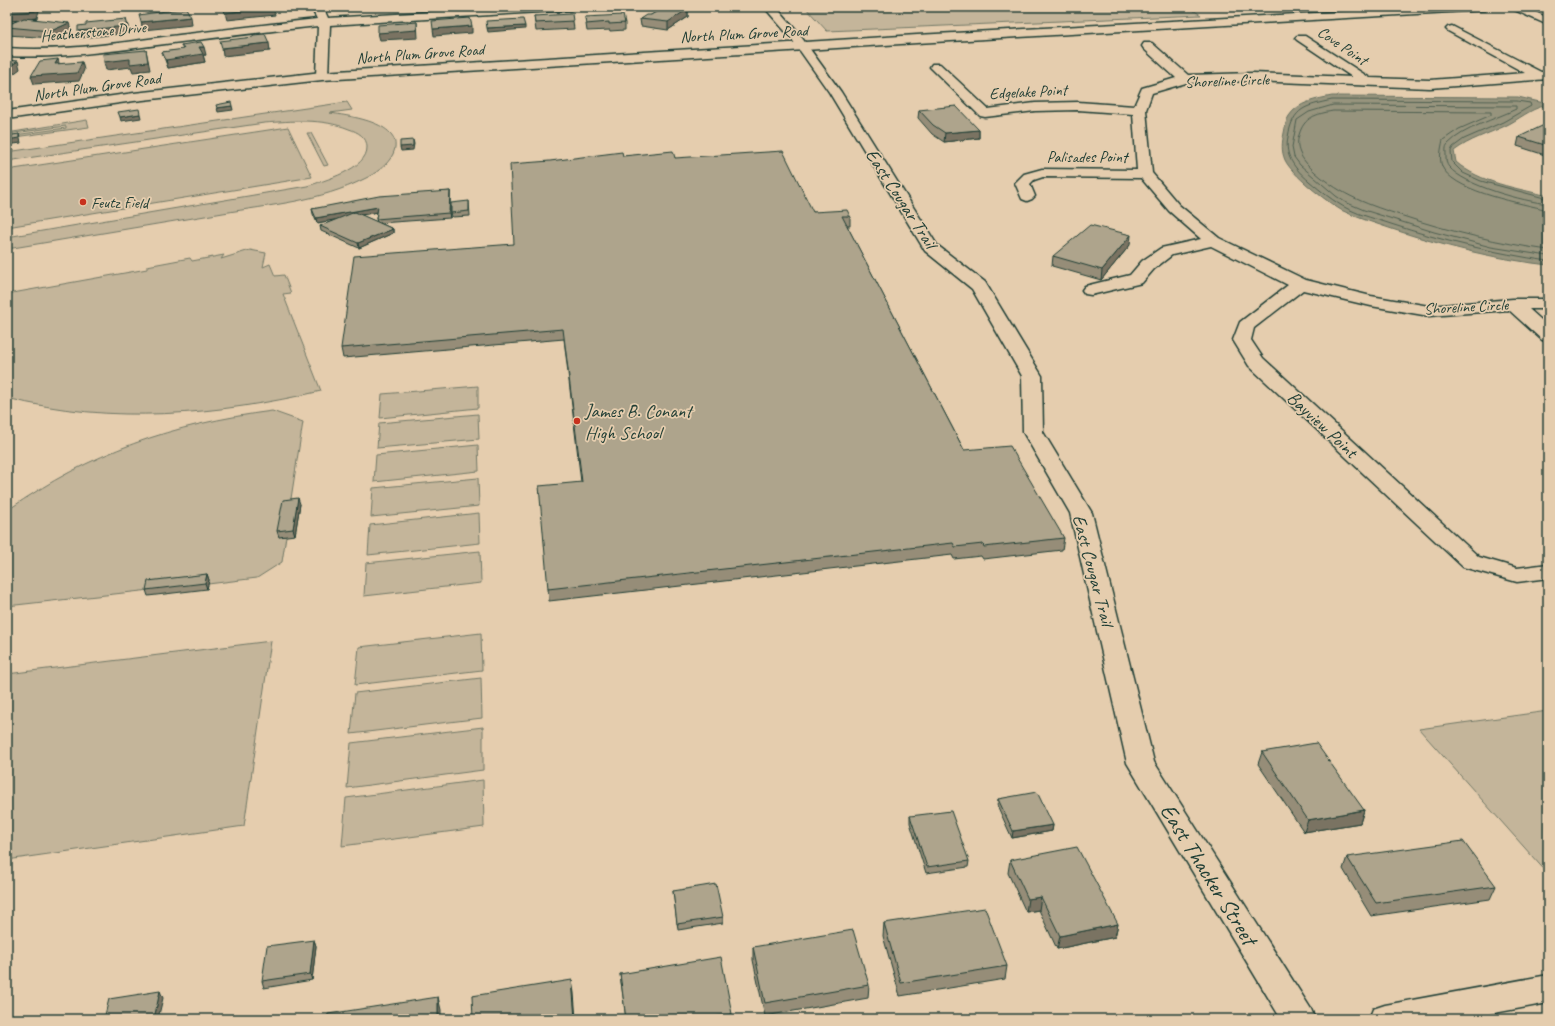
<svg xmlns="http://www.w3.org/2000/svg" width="1555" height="1026" font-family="Caveat,sans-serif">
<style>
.green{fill:#c4b59a;stroke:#727967}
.water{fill:#97947d;stroke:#677160}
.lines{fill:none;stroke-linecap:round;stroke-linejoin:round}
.shore{stroke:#4f6051;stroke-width:1}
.street-casing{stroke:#1f3d34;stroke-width:3}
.secondary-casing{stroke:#1f3d34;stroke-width:3}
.street{fill:#e5cdae;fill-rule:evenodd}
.secondary{fill:#e5cdae;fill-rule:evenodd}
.wall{fill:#968d78;stroke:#1f3d34;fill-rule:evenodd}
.shaded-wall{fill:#7a7362;stroke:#1f3d34}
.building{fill:#aea48c;stroke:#1f3d34}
.poi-dot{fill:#c8321e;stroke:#e5cdae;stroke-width:1.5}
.labels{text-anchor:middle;stroke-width:3.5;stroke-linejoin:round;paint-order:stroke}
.far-street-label{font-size:16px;fill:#1f3d34;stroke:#e5cdae}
.far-poi-label{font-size:16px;fill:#1f3d34;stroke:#e5cdae;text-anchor:start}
.street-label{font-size:19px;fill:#1f3d34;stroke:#e5cdae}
.poi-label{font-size:19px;fill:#1f3d34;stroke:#e5cdae;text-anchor:start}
.near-street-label{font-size:23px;fill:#1f3d34;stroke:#e5cdae}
</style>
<rect width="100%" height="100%" fill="#e5cdae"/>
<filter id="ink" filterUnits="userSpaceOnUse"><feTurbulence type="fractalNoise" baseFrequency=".025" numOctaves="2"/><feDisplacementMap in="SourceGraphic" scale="8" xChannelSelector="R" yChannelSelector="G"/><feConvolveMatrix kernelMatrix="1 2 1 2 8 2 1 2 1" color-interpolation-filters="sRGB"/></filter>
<g filter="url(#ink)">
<!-- green -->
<g class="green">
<polygon points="805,7 1188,7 1201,15 827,31"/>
<path d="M347,102l5,8 -22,3c19,3 77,10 63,41 -5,11 -18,20 -29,25 -43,22 -94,26 -141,34 -72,12 -144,24 -216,36v-12l300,-51c16,-5 61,-17 60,-39 0,-10 -9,-15 -18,-18 -27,-11 -57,-8 -85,-6l-257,38v-9z"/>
<polygon points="87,120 89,127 7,138 7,136 66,128 66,126 7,134 7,133"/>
<polygon points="288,127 312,177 7,227 7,170"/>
<polygon points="307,133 311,133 328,165 324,166"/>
<path d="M250,250l16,3 -3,14 7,-3 5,12 9,-1 7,18 -8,1 38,97c-103,24 -210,34 -314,7v-104l140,-25v-3l43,-8 2,3 32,-6 -3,4z"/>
<polygon points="478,386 478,408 380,418 382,394"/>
<path d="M272,411l31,11 -13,83 -11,32 7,-1 -4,26 -25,16 -49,6 1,-4 -59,10 -143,16v-95l1,-1c83,-58 164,-86 264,-99z"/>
<polygon points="478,414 479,439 377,448 379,423"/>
<polygon points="478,445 479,471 374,482 376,455"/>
<polygon points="478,478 479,506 371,517 373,488"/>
<polygon points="479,513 480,543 368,555 370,525"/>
<polygon points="480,551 481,583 364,596 366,563"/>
<polygon points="481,633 482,670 355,685 359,647"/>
<polygon points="271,641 244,826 7,860 7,674"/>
<polygon points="481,678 482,718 351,734 355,693"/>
<polygon points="1548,711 1548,874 1419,729"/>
<polygon points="483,727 483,770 347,788 351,743"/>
<polygon points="483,780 484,827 342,846 346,798"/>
</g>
<!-- water -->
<path class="water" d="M1332,96l186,1 26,6v3c-14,3 -26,14 -39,20 -17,8 -35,13 -51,25l2,11c24,21 61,26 92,34v69c-53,-6 -105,-19 -156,-36 -17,-6 -35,-11 -51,-19 -15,-9 -49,-35 -56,-50 -4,-9 -3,-18 -1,-27 1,-5 2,-13 5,-17 9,-14 28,-17 43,-20z"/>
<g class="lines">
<!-- shore -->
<g class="shore">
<path d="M1548,199l-67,-18 -18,-8 -11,-11 -1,-11 2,-4 11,-8 39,-17 28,-16 -1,-3 -13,-2 -185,-1c-26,6 -39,7 -44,37 -4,19 7,32 21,44 12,10 25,21 39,28 14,7 29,10 43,15 51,17 104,29 157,37"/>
<path d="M1548,204c-25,-3 -83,-18 -99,-37 -3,-3 -3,-8 -3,-12 0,-4 -1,-8 2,-11 15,-16 48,-25 68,-35v-3l-183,-1 -24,7 -12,8 -5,27 2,10 6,8 36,31 9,6 19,8 70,22 57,15 57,9"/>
<path d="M1548,210c-27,-7 -88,-17 -104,-40 -6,-8 -3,-22 -1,-30l16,-11 32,-14v-3l-158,-1c-17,3 -29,6 -34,24 -5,15 5,27 16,37 27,24 54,33 88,44 48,16 96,27 145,34"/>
</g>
<!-- street casing -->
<g class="street-casing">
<g id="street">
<path d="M311,7h12l5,11 188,-11h61l-6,3 -241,15 -2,51 -2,3h-8l-2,-3 2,-50c-48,5 -96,11 -145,17 -55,7 -111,16 -166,13v-8c55,4 110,-5 164,-12 49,-6 97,-12 146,-17z"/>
<polygon points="764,7 776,7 799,34 841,92 937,245 985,282 1042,376 1043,432 1092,513 1154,762 1311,1009 1315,1019 1281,1019 1127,763 1070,513 1023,432 1022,376 972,289 925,251 829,92 791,38"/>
<polygon points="1510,7 1525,7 1548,18 1548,25 1512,9"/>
<polygon points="1452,26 1541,72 1548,71 1548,79 1430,88 1253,81 1186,83 1152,93 1146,110 1152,173 1179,205 1219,238 1306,280 1371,296 1429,306 1513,299 1548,299 1548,309 1529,309 1548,326 1548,341 1542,340 1509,310 1429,316 1371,306 1303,290 1254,328 1251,340 1263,358 1479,557 1517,568 1548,564 1548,578 1517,582 1463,567 1249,366 1233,340 1240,322 1288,285 1211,246 1172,255 1154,269 1142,283 1091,295 1085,294 1082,290 1085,286 1130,275 1142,261 1161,248 1201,239 1169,211 1141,178 1043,177 1034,180 1030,184 1035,196 1032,199 1027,201 1022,199 1015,183 1024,174 1042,169 1137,170 1133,114 1078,110 1035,111 985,117 980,116 930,67 932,64 940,64 988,109 1035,103 1078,102 1134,106 1142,88 1176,78 1144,49 1142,46 1144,43 1152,43 1188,75 1253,73 1352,77 1297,40 1295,38 1297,36 1305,36 1370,78 1430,80 1525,73 1448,31 1446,29 1448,27"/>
<polygon points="1548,975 1548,1003 1462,1019 1369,1019 1373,1009 1385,1005"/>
</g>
</g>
<!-- secondary casing -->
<g class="secondary-casing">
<polygon id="secondary" points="1426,7 1491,7 1485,10 917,43 322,80 134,101 7,119 7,111 134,93 322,72 917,35"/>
</g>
<!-- street -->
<use href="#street" class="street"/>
<!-- secondary -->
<use href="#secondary" class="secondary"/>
</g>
<!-- wall -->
<g class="wall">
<polygon points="7,7 37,18 32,19 71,30 53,38 7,35 7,25 19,20 11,21"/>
<polygon points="664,7 688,7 687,9 684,9 688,9 688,17 668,30 641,26 640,19 651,15"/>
<polygon points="534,16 573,21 574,29 536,31"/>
<polygon points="585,17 625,23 625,30 610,31 610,30 587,31"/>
<polygon points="181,45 206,55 203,55 205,62 168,68 162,52 183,50"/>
<polygon points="919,110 979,130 979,138 944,142 932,134 918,118"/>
<polygon points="1548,128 1548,156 1517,146 1519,137"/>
<polygon points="623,156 675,158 813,212 850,216 850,226 847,226 964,450 1064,538 1062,550 983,559 981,556 954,559 952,555 549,601 548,589 581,482 564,339 343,358 341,348 514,244"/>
<path d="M450,191v27l-70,5 13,6v4l-34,15 -38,-17 -1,-5 18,-7 -21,4 -4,-9 -1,-5zM377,212l-1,7 1,3 -16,-7z"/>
<polygon points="469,201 470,216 452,217 451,213"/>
<polygon points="1130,245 1101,280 1052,266 1053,256"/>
<polygon points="300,504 295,535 279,537 277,531"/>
<polygon points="207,574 209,580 207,589 148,596 146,590"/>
<polygon points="1262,752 1364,810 1360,823 1304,832 1258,764"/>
<polygon points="998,799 1053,825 1052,831 1012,838 997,805"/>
<polygon points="910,816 969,861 968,867 926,873 910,823"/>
<polygon points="1347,857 1496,886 1490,899 1371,916 1343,869"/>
<polygon points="1010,860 1118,924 1115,937 1057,949 1039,910 1026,912 1008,873"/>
<polygon points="673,891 723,917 723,923 678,930"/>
<polygon points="884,923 1007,966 1005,979 900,996 883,936"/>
<polygon points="314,940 316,946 312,980 264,988 262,981"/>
<polygon points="753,947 869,985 868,998 765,1016 753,960"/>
<polygon points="620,974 732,1014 732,1019 626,1019"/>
</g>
<!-- shaded-wall -->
<g class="shaded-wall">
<polygon points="7,7 40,7 37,18 11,21 8,13 7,13"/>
<polygon points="273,7 275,15 227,20 225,13"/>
<polygon points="364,7 386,7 364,8"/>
<polygon points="683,7 684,7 684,11 688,9 688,17 668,30 668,22"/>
<polygon points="191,17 192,25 143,30 141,22"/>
<polygon points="126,19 128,26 129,33 80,38 78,31"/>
<polygon points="417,22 418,38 380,40 378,33"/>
<polygon points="69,23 71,30 53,38 51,31"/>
<polygon points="472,26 472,33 434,36 433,29"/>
<polygon points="525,26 525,29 488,32 487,28"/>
<polygon points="269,43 270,51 223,56 222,48"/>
<polygon points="199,47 204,47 206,55 203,55 205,62 168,68 166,60"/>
<polygon points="146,50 150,70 133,72 131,67 106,70 104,62"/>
<polygon points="58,59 60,67 55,64"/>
<polygon points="18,61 20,69 8,78 7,75 7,68"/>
<polygon points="82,62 84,70 79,81 34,84 31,76"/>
<polygon points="232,106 233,110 218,112 217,108"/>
<polygon points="140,114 141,118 121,121 120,117"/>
<polygon points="979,130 979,138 944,142 945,133"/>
<polygon points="19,134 21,143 7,145 7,140"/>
<polygon points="413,140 414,144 413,150 401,151 400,147"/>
<polygon points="450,191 450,218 449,213"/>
<polygon points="378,207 378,212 317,223 316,218"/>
<polygon points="393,229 393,233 359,248 358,243"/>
<polygon points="1131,235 1130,245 1101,280 1102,270"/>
<polygon points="298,498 300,504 295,535 293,529"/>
<polygon points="207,574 209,580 207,589 205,583"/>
<polygon points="1364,810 1360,823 1304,832 1308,820"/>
<polygon points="1053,825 1052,831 1012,838 1013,831"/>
<polygon points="1041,897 1039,910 1026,912 1028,899"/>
<polygon points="1118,924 1115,937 1057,949 1060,936"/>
<polygon points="314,940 316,946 312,980 310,974"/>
<polygon points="572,980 574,993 576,1019 575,1019"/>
<polygon points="160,991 163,998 158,1019 154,1019"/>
<polygon points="438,997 441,1010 441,1019 438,1019"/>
</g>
<!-- building -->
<g class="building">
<polygon points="10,7 36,7 35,11 8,13"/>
<polygon points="223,7 273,7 225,13"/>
<polygon points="664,7 683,7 681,8 688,9 668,22 640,19 646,15 651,15"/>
<polygon points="186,8 191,17 141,22 139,15"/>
<polygon points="572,14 573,21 535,23 534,16"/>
<polygon points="623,15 625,23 609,24 609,22 586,24 585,17"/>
<polygon points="24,18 69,23 51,31 7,27 7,25"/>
<polygon points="470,18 472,26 433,29 432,21"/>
<polygon points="126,19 126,26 78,31 78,26 86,25 86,23"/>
<polygon points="523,19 525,26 487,28 486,21"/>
<polygon points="417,22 417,30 378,33 378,25"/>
<polygon points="265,34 269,43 222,48 220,41 253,37 253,35"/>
<polygon points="201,42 204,47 199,47 203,54 166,60 162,52 184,49 181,45"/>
<polygon points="146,50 148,62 130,64 130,59 104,62 103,54"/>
<polygon points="58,59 55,64 82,62 77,73 31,76 40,61"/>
<polygon points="7,60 18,61 7,68"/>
<polygon points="231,102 232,106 217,108 216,105"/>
<polygon points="956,106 979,130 945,133 933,125 919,110"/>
<polygon points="139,109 140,114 120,117 118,112"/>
<polygon points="1542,126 1548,128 1548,146 1519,137"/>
<polygon points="19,134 19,138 7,140 7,136"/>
<polygon points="413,140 413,146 400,147 400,141"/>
<polygon points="673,151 675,158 783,151 813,212 847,210 850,216 842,216 964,450 1010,446 1064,538 984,547 983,544 955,547 953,543 548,589 539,486 582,482 563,329 341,348 354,256 514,244 510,164 550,161 622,152 623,156"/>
<polygon points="450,191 449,213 376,219 378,207 316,218 312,209 379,196"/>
<polygon points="469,201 469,211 451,213 451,203"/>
<polygon points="355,212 393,229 358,243 320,226"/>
<polygon points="1090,225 1131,235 1102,270 1053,256"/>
<polygon points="298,498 293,529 277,531 283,500"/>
<polygon points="207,574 205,583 146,590 148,581"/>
<polygon points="1316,743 1364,810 1308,820 1262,752"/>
<polygon points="1037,792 1053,825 1013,831 998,799"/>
<polygon points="951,811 969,861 927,867 910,816"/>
<polygon points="1463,841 1496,886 1376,903 1347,857"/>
<polygon points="1077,847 1118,924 1060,936 1041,897 1028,899 1010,860"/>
<polygon points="716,884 723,917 677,924 673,891"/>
<polygon points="985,908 1007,966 901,983 884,923"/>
<polygon points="853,930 869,985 765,1003 753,947"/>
<polygon points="314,940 310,974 262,981 267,946"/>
<polygon points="721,957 732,1014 700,1019 626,1019 620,974"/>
<polygon points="572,980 575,1019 473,1019 472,996"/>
<polygon points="160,991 154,1019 104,1019 109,999"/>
<polygon points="438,997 438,1019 327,1019 328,1014"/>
</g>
</g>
<!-- markers -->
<g class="poi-dot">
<circle cx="83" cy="202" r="4"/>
<circle cx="577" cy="421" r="4"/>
</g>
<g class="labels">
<!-- far-street labels -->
<g class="far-street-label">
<text transform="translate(93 31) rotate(-5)" y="6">Heatherstone Drive</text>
<text transform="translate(744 33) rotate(-3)" y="6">North Plum Grove Road</text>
<text transform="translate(1343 45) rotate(34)" y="6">Cove Point</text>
<text transform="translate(420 53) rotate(-4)" y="6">North Plum Grove Road</text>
<text transform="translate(1227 80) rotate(-2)" y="6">Shoreline Circle</text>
<text transform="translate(97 86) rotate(-8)" y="6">North Plum Grove Road</text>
<text transform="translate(1028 91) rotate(-3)" y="6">Edgelake Point</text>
<text x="1087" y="162">Palisades Point</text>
<text transform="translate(1466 306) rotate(-3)" y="6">Shoreline Circle</text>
</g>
<!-- far-poi labels -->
<g class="far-poi-label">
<text x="91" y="208">Feutz Field</text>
</g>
<!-- street labels -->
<g class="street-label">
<text transform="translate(902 198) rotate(57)" y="7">East Cougar Trail</text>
<text transform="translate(1323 424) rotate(43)" y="7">Bayview Point</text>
<text transform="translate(1094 570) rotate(75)" y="7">East Cougar Trail</text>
</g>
<!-- poi labels -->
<g class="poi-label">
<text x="585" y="417">James B. Conant<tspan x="585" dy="22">High School</tspan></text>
</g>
<!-- near-street labels -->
<g class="near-street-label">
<text transform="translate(1209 874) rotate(58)" y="8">East Thacker Street</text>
</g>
</g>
<!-- margin -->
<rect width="1555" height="1026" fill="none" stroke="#e5cdae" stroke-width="24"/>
<rect x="12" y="12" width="1531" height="1002" fill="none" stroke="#1f3d34" stroke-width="1.5" filter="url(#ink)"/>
</svg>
